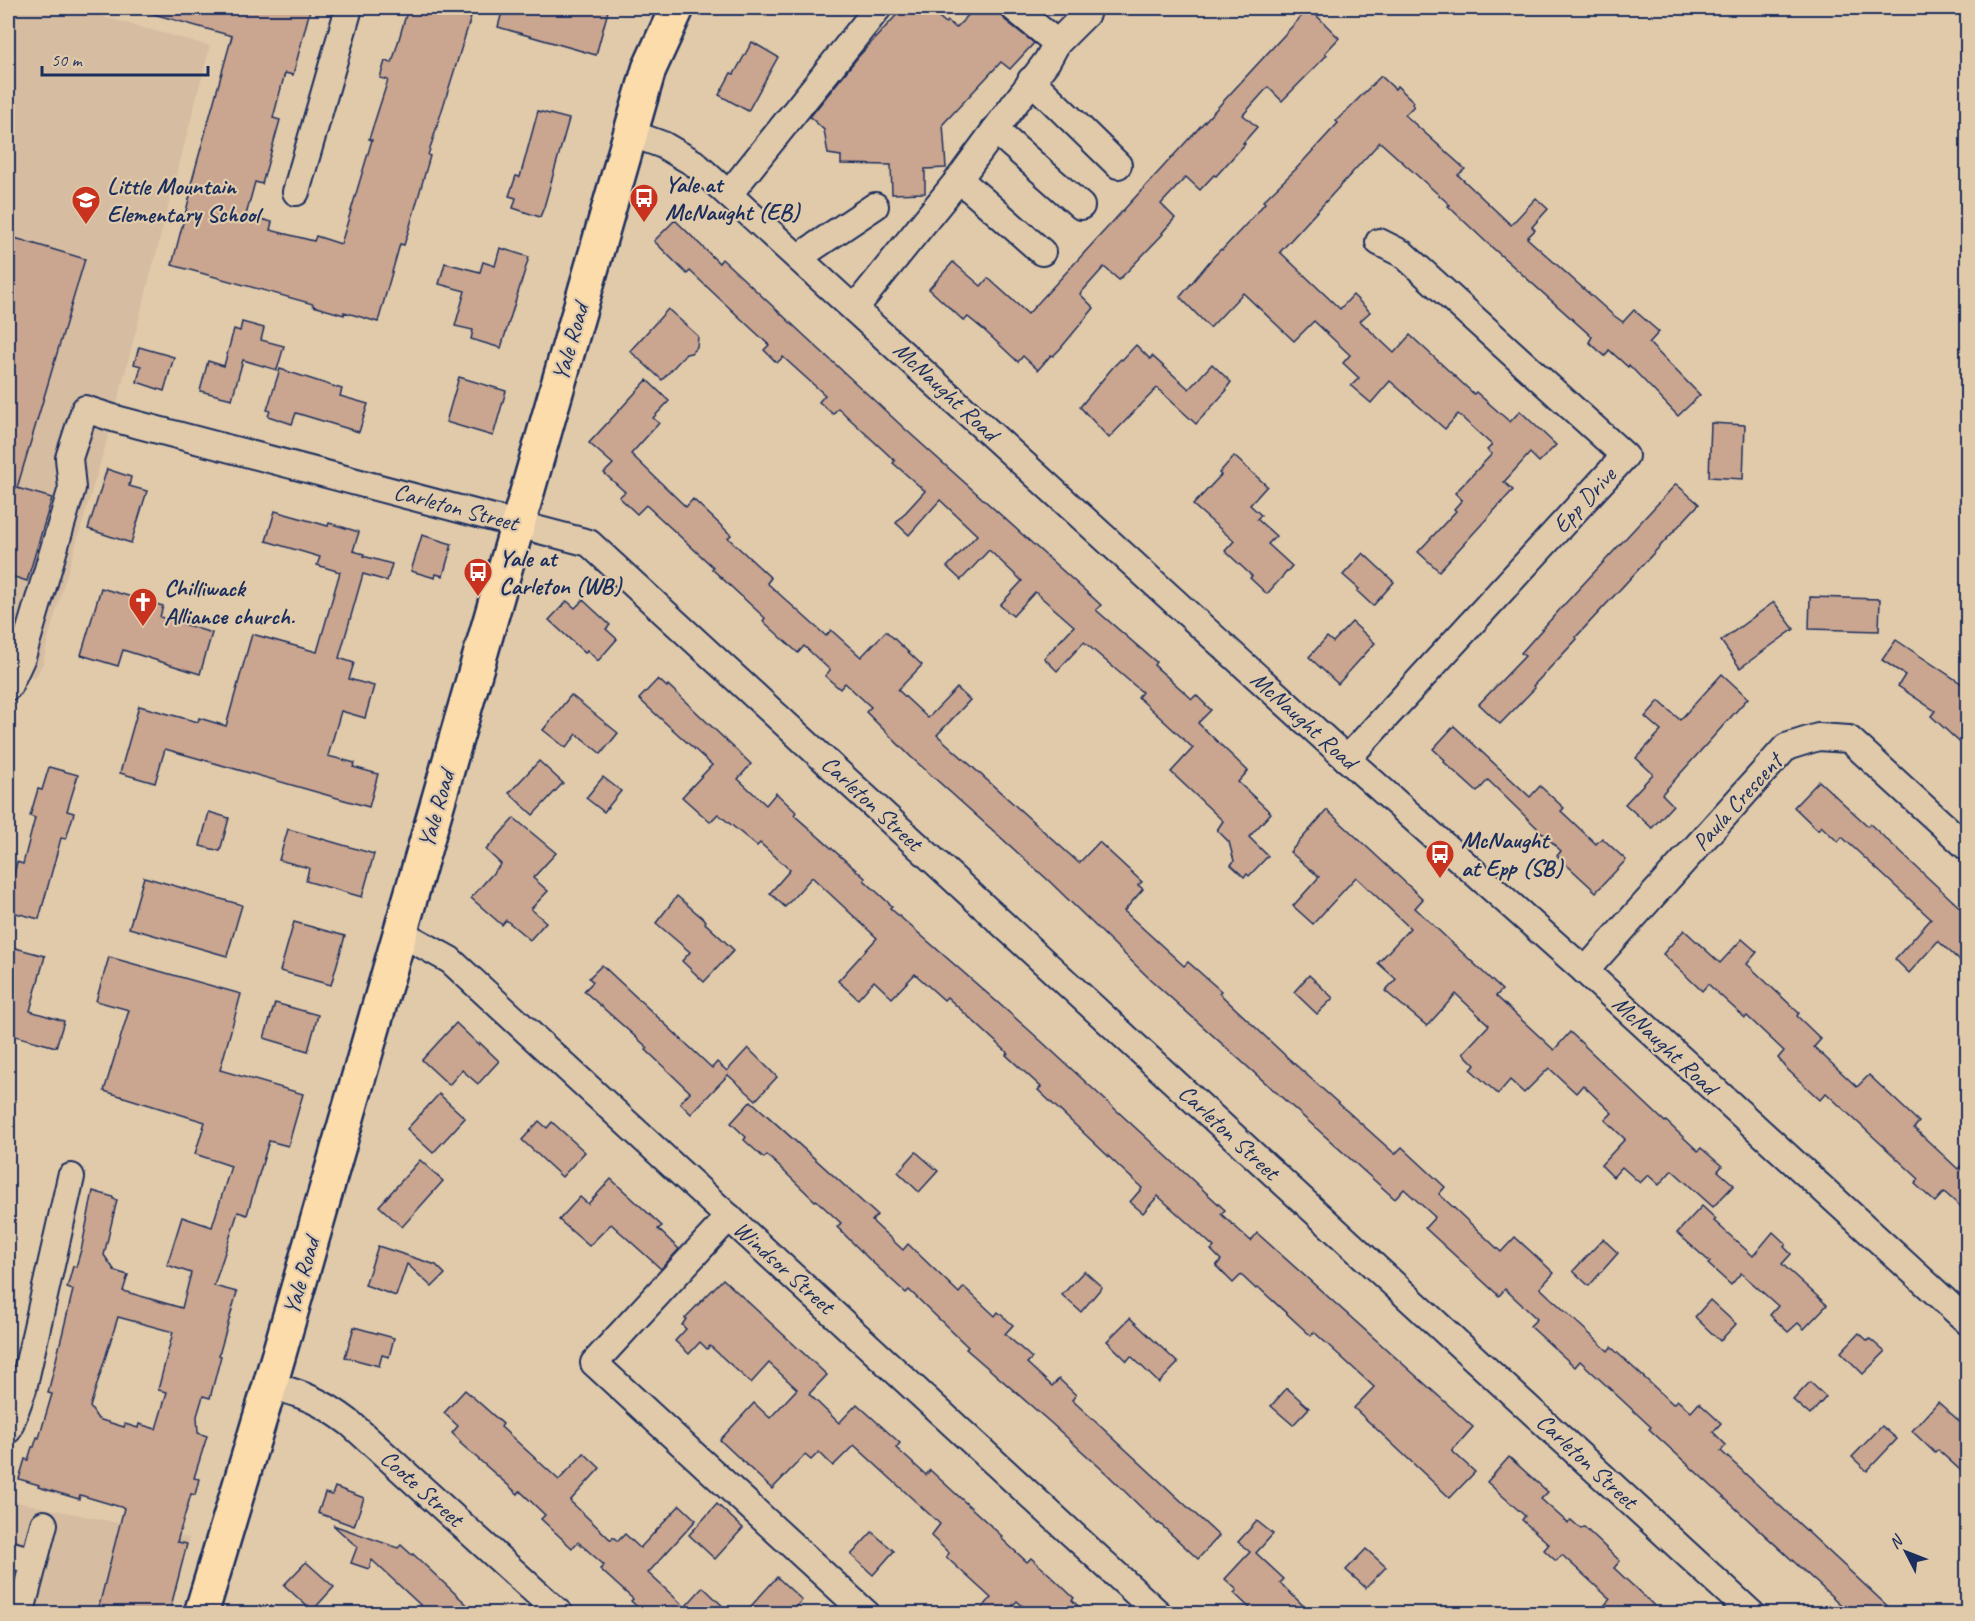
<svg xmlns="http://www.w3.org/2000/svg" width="1975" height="1621" font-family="Caveat,sans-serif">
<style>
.built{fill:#d6bca1}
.building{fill:#caa58f;stroke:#1b2f5e;stroke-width:1.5;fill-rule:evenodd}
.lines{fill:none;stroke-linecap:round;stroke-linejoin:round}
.minor-casing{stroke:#1b2f5e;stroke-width:30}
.major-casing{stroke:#1b2f5e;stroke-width:38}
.minor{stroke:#e1caaa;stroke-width:26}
.major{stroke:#fddcac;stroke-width:33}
.labels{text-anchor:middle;stroke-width:4.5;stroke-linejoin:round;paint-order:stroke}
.poi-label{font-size:24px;font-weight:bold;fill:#1b2f5e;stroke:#e1caaa;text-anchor:start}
.street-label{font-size:24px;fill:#1b2f5e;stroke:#e1caaa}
</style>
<rect width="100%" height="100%" fill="#e1caaa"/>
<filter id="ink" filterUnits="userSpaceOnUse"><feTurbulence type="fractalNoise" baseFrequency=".0167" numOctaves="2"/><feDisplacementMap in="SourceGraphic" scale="12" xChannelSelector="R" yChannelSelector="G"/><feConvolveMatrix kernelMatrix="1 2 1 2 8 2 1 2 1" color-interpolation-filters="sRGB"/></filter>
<g filter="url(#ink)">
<!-- built -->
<g class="built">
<polygon points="8,8 71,8 210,46 112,423 49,635 43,663 35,679 12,659 8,658"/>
<polygon points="8,1500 189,1538 169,1613 8,1613"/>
</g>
<!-- building -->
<g class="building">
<polygon points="151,8 299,8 310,10 293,75 285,73 273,118 280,120 262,184 255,182 246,215 272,222 270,230 314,241 316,236 341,244 372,140 369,139 388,80 380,78 385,61 392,63 408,8 442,8 471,17 428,155 430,156 410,226 404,245 400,244 378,322 344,312 344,315 313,306 313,304 172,265 193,184 191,184 232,36 150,13"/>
<polygon points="503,8 595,8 608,11 596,55 498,27"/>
<polygon points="903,8 928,8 946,23 948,21 956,28 975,8 999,8 1005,20 1034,43 1010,69 1001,62 943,124 946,168 925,169 925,193 892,194 891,165 841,164 841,156 828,154 824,130 810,117 858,57"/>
<polygon points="1309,8 1339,38 1325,53 1327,55 1282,101 1268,87 1243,115 1257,127 1243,143 1245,144 1216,176 1214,175 1200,190 1186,177 1161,204 1175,218 1162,233 1163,234 1119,280 1104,267 1080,294 1094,308 1060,349 1053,356 1051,355 1038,370 1023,356 1018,362 985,331 968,317 964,321 929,289 953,262 981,286 988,278 1028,314"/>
<polygon points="752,42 778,57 748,111 719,95 731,73 734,74"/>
<polygon points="1381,76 1395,89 1397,86 1414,102 1412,104 1414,106 1405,115 1465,169 1458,175 1511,225 1536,198 1548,209 1532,227 1535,230 1527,238 1613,315 1623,322 1634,310 1659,332 1649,343 1700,395 1678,416 1629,365 1628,367 1609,350 1605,356 1589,342 1592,337 1485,241 1448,206 1450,205 1380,142 1280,252 1340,309 1353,295 1370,312 1360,321 1394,353 1410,335 1474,394 1476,392 1510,422 1520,411 1556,445 1539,462 1530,453 1504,482 1513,490 1439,571 1418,552 1456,511 1454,509 1462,500 1455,493 1492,454 1487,450 1492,445 1458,414 1445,429 1390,381 1371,403 1351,386 1359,378 1343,363 1350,355 1314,321 1294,341 1243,293 1210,328 1180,297 1214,256 1221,249 1222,250 1252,218 1265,203 1263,201 1295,170 1338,123 1336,121"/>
<polygon points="538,111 569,119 544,207 540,217 513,208 516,198 509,196 516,176 520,177"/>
<polygon points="675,220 719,263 722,259 905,429 1101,605 1096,610 1156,662 1154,665 1192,699 1196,695 1211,710 1198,723 1248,771 1238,782 1271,813 1249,837 1268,856 1249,876 1247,874 1244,877 1231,865 1234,861 1229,842 1217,830 1223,821 1171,772 1193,748 1138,697 1142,692 1084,642 1057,671 1044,658 1074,626 1035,592 1013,616 1000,605 1022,581 989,550 961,580 947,567 977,535 940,500 909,535 896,523 925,491 893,463 895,461 838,408 833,414 819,402 825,395 783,357 777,363 764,350 769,345 690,271 687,274 654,241"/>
<polygon points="8,236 85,259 17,488 52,498 27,581 8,575"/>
<polygon points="500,248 529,257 501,348 471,339 473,330 455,326 465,291 439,284 445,263 480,272 483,262 495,266"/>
<polygon points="668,309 698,336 697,347 691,353 686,354 662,380 630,351"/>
<polygon points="242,322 264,328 261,340 284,346 277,370 243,360 232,399 200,391 208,361 224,366 234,329 240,331"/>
<polygon points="1136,345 1150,359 1152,356 1189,389 1212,364 1231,382 1226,389 1227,390 1196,424 1157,388 1109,438 1080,407 1113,367 1121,359 1122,360"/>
<polygon points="139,347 174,357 164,391 137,382 141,366 134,364"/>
<polygon points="280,369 342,389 340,396 368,404 359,432 296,413 292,424 268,416 270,411 267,410"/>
<polygon points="459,377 506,391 493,436 446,422"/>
<polygon points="647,380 669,401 653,418 659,423 631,454 686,507 693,499 731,535 728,538 771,578 767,583 826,636 831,630 861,657 886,631 922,665 898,690 928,718 957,688 970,700 937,735 1079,863 1099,842 1142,882 1138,885 1143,889 1124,911 1184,966 1188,962 1221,991 1219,993 1288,1058 1395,1154 1402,1147 1445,1187 1439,1194 1501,1252 1515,1237 1554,1273 1540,1288 1608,1351 1611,1347 1673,1404 1677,1400 1691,1412 1699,1403 1721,1423 1713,1432 1726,1445 1721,1451 1896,1614 1851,1614 1649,1429 1651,1427 1580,1361 1575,1367 1530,1326 1537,1319 1505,1289 1499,1296 1425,1228 1435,1217 1404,1189 1395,1199 1151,980 1048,880 911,757 866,712 871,707 845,683 840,689 825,676 830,670 804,646 798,653 763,621 765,618 712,569 713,567 646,505 637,514 619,497 625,492 604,473 613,464 589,443"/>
<polygon points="1711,423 1745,425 1743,479 1709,477"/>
<polygon points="1234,456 1267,486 1250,505 1261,515 1257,519 1276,536 1268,544 1292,566 1267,594 1250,578 1252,576 1225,551 1234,541 1193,505 1221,475 1219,473"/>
<polygon points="107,469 131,477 129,486 147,491 131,543 88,529"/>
<polygon points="1676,484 1699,504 1576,637 1577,639 1533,686 1535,688 1500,724 1479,704 1525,656 1521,653 1562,607"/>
<polygon points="275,511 328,526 329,523 359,532 353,551 364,554 363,556 392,564 387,581 363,574 339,658 354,663 349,679 374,686 365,718 341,711 328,756 355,763 353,767 378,774 369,807 165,749 155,783 120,773 139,706 198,722 199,718 226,726 252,634 317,652 340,572 317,565 320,557 266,541"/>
<polygon points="422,535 452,544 443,576 436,574 435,578 411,571"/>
<polygon points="1363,553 1394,582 1373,606 1357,591 1359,589 1343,575"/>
<polygon points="101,588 163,606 160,617 212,633 200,674 123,650 118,666 81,655"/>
<polygon points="1810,597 1880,599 1879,631 1809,629"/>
<polygon points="583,600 610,625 606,629 617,639 598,661 587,650 585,653 549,620 567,601 575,608"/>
<polygon points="1774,602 1794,629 1740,668 1721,641"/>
<polygon points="1352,622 1375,643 1338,684 1309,657 1327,637 1333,642"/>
<polygon points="1896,640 1968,688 1968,750 1931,716 1935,711 1898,686 1905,675 1882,660"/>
<polygon points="1722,674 1748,698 1662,794 1673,805 1652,828 1625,804 1653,774 1636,758 1661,731 1645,717 1659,701 1680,720"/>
<polygon points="658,679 667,687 668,685 751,764 738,779 766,805 776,793 796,812 794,815 865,878 864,880 892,906 890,908 1029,1030 1225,1210 1221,1214 1251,1241 1257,1233 1473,1427 1452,1451 1475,1472 1450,1498 1354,1408 1374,1387 1314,1332 1311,1336 1258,1287 1256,1289 1241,1275 1233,1283 1216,1266 1221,1260 1211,1250 1214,1247 1158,1196 1143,1213 1130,1202 1142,1188 1038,1090 1041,1087 1006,1055 1008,1053 947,997 944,1000 915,974 892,998 874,981 858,999 838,981 877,938 812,877 785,907 770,893 790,870 760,843 757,846 718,814 710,822 682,797 712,765 639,699"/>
<polygon points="571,695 618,733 601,754 577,734 566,748 543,730"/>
<polygon points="1454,726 1530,797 1540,786 1564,808 1561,811 1596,844 1602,838 1626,860 1596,892 1557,856 1561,851 1488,780 1477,792 1444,762 1445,760 1433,749"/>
<polygon points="539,761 563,783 533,815 509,793"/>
<polygon points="49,767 78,775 67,811 74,813 66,839 61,838 39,919 8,911 8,898 17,862 23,864 35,818 30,816 38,789 42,790"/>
<polygon points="603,777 621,791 604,812 586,798"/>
<polygon points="1819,781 1868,826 1870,824 1968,915 1968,968 1938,941 1909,973 1895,959 1931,919 1842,837 1838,842 1821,826 1818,830 1794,807"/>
<polygon points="1327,810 1423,899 1415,908 1502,990 1496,996 1554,1050 1570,1032 1665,1122 1666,1121 1698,1151 1701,1148 1722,1166 1718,1171 1734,1185 1713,1207 1672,1170 1659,1185 1648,1175 1640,1183 1622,1167 1613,1177 1601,1165 1625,1139 1605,1120 1612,1113 1583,1085 1576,1093 1549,1068 1524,1093 1510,1080 1498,1094 1471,1070 1475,1065 1463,1053 1489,1025 1456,994 1427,1026 1385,991 1396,979 1378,963 1410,928 1356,877 1313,924 1293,906 1319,877 1290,852"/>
<polygon points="209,812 229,818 220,851 200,846"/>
<polygon points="514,818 556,853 533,878 548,891 531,909 546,922 530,940 506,920 502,925 471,898 501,864 486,850"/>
<polygon points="288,829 374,854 362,897 306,881 309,868 279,860"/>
<polygon points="144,877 242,905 227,956 129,928"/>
<polygon points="677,896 706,921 705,923 734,950 704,982 682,961 690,952 656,923"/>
<polygon points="294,922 345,936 331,985 280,971"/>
<polygon points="1684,930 1720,963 1742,939 1757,952 1747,964 1799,1013 1797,1016 1821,1039 1814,1047 1857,1087 1869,1075 1919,1122 1914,1128 1958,1169 1968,1158 1968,1213 1944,1192 1935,1202 1915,1184 1919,1179 1826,1093 1820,1100 1788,1070 1778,1058 1784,1051 1747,1016 1745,1018 1708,984 1702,991 1663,954"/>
<polygon points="8,946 45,956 30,1011 64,1021 56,1047 8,1034"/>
<path d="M109,957l132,37 -21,76 83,24 -15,52 -19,-5 -22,74 -9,-3 -24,74 23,6 -18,63 2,1 -11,42 -7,-2 -6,20 1,17 9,3 -13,42 5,1 -4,16 -4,-1 -14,48 10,2 -18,70h-72l27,-106 -44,-13 -1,4 -41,-12 1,-2 -20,-6 6,-20 3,1 4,-13h2l3,-10 2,1 13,-44 -4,-1 25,-103 -6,-2 6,-22 3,1 6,-21 11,-55 20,6v2l4,1 -13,55 11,16 13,4 -5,16 59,17 9,-35 -24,-8 15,-48 30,10 19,-61 -36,-12 10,-32 -101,-31 25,-81 -33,-9zM118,1317l55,15 -15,58 9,2 -11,37 -17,-5 -1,4 -13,-4 -1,3 -26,-8 -8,-12z"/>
<polygon points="602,965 712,1068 717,1062 727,1071 748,1048 777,1077 756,1100 728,1075 691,1114 680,1103 690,1092 646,1050 648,1048 584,991 593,982 589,978"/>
<polygon points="1309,975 1333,998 1317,1014 1294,992"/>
<polygon points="275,1003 318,1015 308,1051 264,1038"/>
<polygon points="456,1023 479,1045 480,1043 499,1061 478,1084 462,1070 449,1085 422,1060"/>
<polygon points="439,1094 465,1118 433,1153 407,1129"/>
<polygon points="751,1101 877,1215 872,1221 903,1250 908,1244 959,1293 964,1287 995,1316 998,1312 1013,1325 1005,1334 1032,1358 1027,1363 1052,1386 1059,1379 1076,1395 1072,1400 1219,1536 1198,1559 1159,1523 1158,1524 1107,1474 1051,1423 966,1349 968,1347 909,1290 906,1293 870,1260 837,1227 841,1223 816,1200 815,1201 767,1155 764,1158 744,1140 746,1137 731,1123"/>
<polygon points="539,1121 547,1128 552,1122 585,1152 562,1177 522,1140"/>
<polygon points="916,1152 938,1171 919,1192 898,1172"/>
<polygon points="420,1160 443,1181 402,1227 379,1206"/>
<polygon points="611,1179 662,1226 658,1229 679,1249 661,1269 611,1224 589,1246 559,1220 580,1197 588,1204"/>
<polygon points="1702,1206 1716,1219 1714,1221 1753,1256 1773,1232 1786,1244 1784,1247 1791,1254 1782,1264 1827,1305 1804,1329 1798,1323 1788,1332 1770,1315 1778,1306 1741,1273 1731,1285 1708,1264 1710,1262 1677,1233"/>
<polygon points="1603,1239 1618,1253 1589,1286 1573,1271"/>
<polygon points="378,1246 436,1265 445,1274 432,1287 407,1264 396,1296 365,1285"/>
<polygon points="1084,1271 1102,1287 1081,1312 1062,1295"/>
<polygon points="723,1279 827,1375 809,1394 839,1423 857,1404 900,1443 896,1448 926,1475 930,1470 1003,1537 1001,1538 1027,1562 1031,1558 1049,1574 1074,1598 1072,1600 1086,1614 1031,1614 1017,1601 1005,1614 977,1614 991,1598 946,1557 949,1553 931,1536 940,1524 854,1445 833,1466 819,1452 811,1460 805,1455 772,1489 720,1440 754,1403 770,1418 797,1389 769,1363 751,1383 710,1346 707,1349 700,1342 689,1354 675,1341 686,1329 682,1325 686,1319 685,1318"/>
<polygon points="1710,1300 1736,1324 1720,1341 1695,1317"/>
<polygon points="1130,1318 1178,1363 1159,1383 1131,1356 1127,1361 1107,1341"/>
<polygon points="354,1327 394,1338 389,1357 382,1355 379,1366 345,1357"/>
<polygon points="1859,1333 1868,1341 1870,1339 1885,1352 1863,1374 1841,1352"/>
<polygon points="1810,1382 1826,1397 1810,1415 1793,1400"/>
<polygon points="1287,1388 1309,1408 1293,1425 1271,1406"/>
<polygon points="465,1390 503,1424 501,1427 559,1480 584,1453 600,1468 570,1501 611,1540 613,1537 618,1541 625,1534 640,1548 680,1505 696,1520 648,1573 685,1607 703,1587 731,1614 645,1614 631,1601 633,1599 600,1569 604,1565 578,1542 572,1548 541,1519 545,1515 520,1491 518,1494 460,1443 461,1442 452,1433 458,1426 444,1413"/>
<polygon points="1938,1402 1968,1429 1968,1477 1938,1450 1935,1453 1912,1431"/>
<polygon points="1882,1426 1897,1439 1867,1471 1852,1457"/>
<polygon points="1509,1457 1548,1492 1541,1499 1568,1523 1571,1520 1581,1529 1584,1527 1620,1561 1614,1568 1663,1614 1597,1614 1610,1599 1562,1555 1556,1561 1544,1550 1549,1544 1522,1520 1525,1516 1487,1482"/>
<polygon points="335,1487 364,1498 354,1526 318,1513 325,1493 332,1495"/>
<polygon points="717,1504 743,1528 715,1559 689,1535"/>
<polygon points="1257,1521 1273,1534 1256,1553 1284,1579 1280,1583 1312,1614 1256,1614 1234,1593 1237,1590 1225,1579 1250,1552 1238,1542"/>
<polygon points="333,1525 398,1548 401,1545 412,1555 413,1554 477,1614 430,1614 372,1560 369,1569 351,1563 357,1547"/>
<polygon points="872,1532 894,1551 873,1575 851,1555"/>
<polygon points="1366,1549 1386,1567 1366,1588 1346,1570"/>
<polygon points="306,1562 334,1587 312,1611 284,1585"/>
<polygon points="777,1577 802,1600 790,1614 744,1614"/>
</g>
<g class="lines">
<!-- minor casing -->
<g class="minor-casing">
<g id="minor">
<polyline points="1014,8 1057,43"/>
<polyline points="1031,80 1118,165"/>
<polyline points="995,130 959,179 1042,252"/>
<polyline points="630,133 663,145 694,163 1347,759 1585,971 1968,1322"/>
<polyline points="296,192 349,8"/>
<polyline points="729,194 878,8"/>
<polyline points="1081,206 995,130 1047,61 1057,43 1086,14 1088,8"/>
<polyline points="799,257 875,206"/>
<polyline points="855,308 959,179"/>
<polyline points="8,687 22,657 72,488 69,458 85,409 116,419 589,543 1752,1614"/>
<polyline points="1347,759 1625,456 1403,254 1379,242"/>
<polyline points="401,933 450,960 1159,1614"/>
<polyline points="1585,971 1786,747 1818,737 1849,739 1968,848"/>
<polyline points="729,1217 594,1363 867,1614"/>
<path d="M270,1385c35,10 51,16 80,38l210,191"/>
<polyline points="8,1430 23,1389 71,1177"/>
<polyline points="8,1554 34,1561"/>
<polyline points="21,1611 44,1524"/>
</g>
</g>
<!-- major casing -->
<g class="major-casing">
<polyline id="major" points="201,1614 270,1385 649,69 677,8"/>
</g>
<!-- minor -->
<use href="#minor" class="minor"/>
<!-- major -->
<use href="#major" class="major"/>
</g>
</g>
<!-- icons -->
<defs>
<g id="bus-pin" transform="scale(1.5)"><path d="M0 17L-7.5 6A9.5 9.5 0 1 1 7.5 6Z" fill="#c8321e" stroke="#e1caaa"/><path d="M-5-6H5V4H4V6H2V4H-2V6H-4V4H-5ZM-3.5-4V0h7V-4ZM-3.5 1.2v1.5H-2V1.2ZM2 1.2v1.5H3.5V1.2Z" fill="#fff"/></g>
<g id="school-pin" transform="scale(1.5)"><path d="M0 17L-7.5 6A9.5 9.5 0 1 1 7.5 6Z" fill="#c8321e" stroke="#e1caaa"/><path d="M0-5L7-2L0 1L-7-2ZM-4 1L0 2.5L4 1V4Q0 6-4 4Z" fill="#fff"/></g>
<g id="church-pin" transform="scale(1.5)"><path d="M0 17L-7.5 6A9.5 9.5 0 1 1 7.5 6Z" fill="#c8321e" stroke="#e1caaa"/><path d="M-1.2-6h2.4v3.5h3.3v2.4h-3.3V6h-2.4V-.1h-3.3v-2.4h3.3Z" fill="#fff"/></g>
</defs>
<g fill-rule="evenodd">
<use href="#bus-pin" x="644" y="198"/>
<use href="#school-pin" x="86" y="200"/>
<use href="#bus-pin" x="478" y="572"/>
<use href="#church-pin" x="143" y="602"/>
<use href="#bus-pin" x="1440" y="854"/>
</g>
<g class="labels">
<!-- poi labels -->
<g class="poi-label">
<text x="665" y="192">Yale at<tspan x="665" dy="28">McNaught (EB)</tspan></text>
<text x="107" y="194">Little Mountain<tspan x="107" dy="28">Elementary School</tspan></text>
<text x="499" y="566">Yale at<tspan x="499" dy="28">Carleton (WB)</tspan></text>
<text x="164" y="596">Chilliwack<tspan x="164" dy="28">Alliance church.</tspan></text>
<text x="1461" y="848">McNaught<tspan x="1461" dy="28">at Epp (SB)</tspan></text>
</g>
<!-- street labels -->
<g class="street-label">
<text transform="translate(570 342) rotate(-74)" y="8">Yale Road</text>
<text transform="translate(946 391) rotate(43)" y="8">McNaught Road</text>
<text transform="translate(1584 500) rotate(-47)" y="8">Epp Drive</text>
<text transform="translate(456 507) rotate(15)" y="8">Carleton Street</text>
<text transform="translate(1304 720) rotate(42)" y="8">McNaught Road</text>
<text transform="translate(1737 802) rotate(-48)" y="8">Paula Crescent</text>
<text transform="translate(872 803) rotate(43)" y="8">Carleton Street</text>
<text transform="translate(436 809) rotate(-74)" y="8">Yale Road</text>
<text transform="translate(1665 1045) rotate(43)" y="8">McNaught Road</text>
<text transform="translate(1229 1132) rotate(43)" y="8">Carleton Street</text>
<text transform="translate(784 1267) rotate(42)" y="8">Windsor Street</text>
<text transform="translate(301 1276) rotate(-74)" y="8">Yale Road</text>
<text transform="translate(1587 1461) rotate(43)" y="8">Carleton Street</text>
<text transform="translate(422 1488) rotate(42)" y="8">Coote Street</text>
</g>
</g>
<!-- margin -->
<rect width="1975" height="1621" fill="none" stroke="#e1caaa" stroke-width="30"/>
<rect x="15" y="15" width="1945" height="1591" fill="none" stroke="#1b2f5e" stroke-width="2" filter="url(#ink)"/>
<!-- north arrow -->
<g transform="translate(1906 1552) rotate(312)" stroke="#e1caaa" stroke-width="4.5" paint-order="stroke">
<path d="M0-4.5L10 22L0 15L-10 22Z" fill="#1b2f5e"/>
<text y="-9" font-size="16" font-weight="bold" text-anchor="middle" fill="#1b2f5e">N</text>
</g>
<!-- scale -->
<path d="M42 66v9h166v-9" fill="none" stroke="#1b2f5e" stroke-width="3"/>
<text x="51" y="66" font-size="18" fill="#1b2f5e" stroke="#e1caaa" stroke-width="4.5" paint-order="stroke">50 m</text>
</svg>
